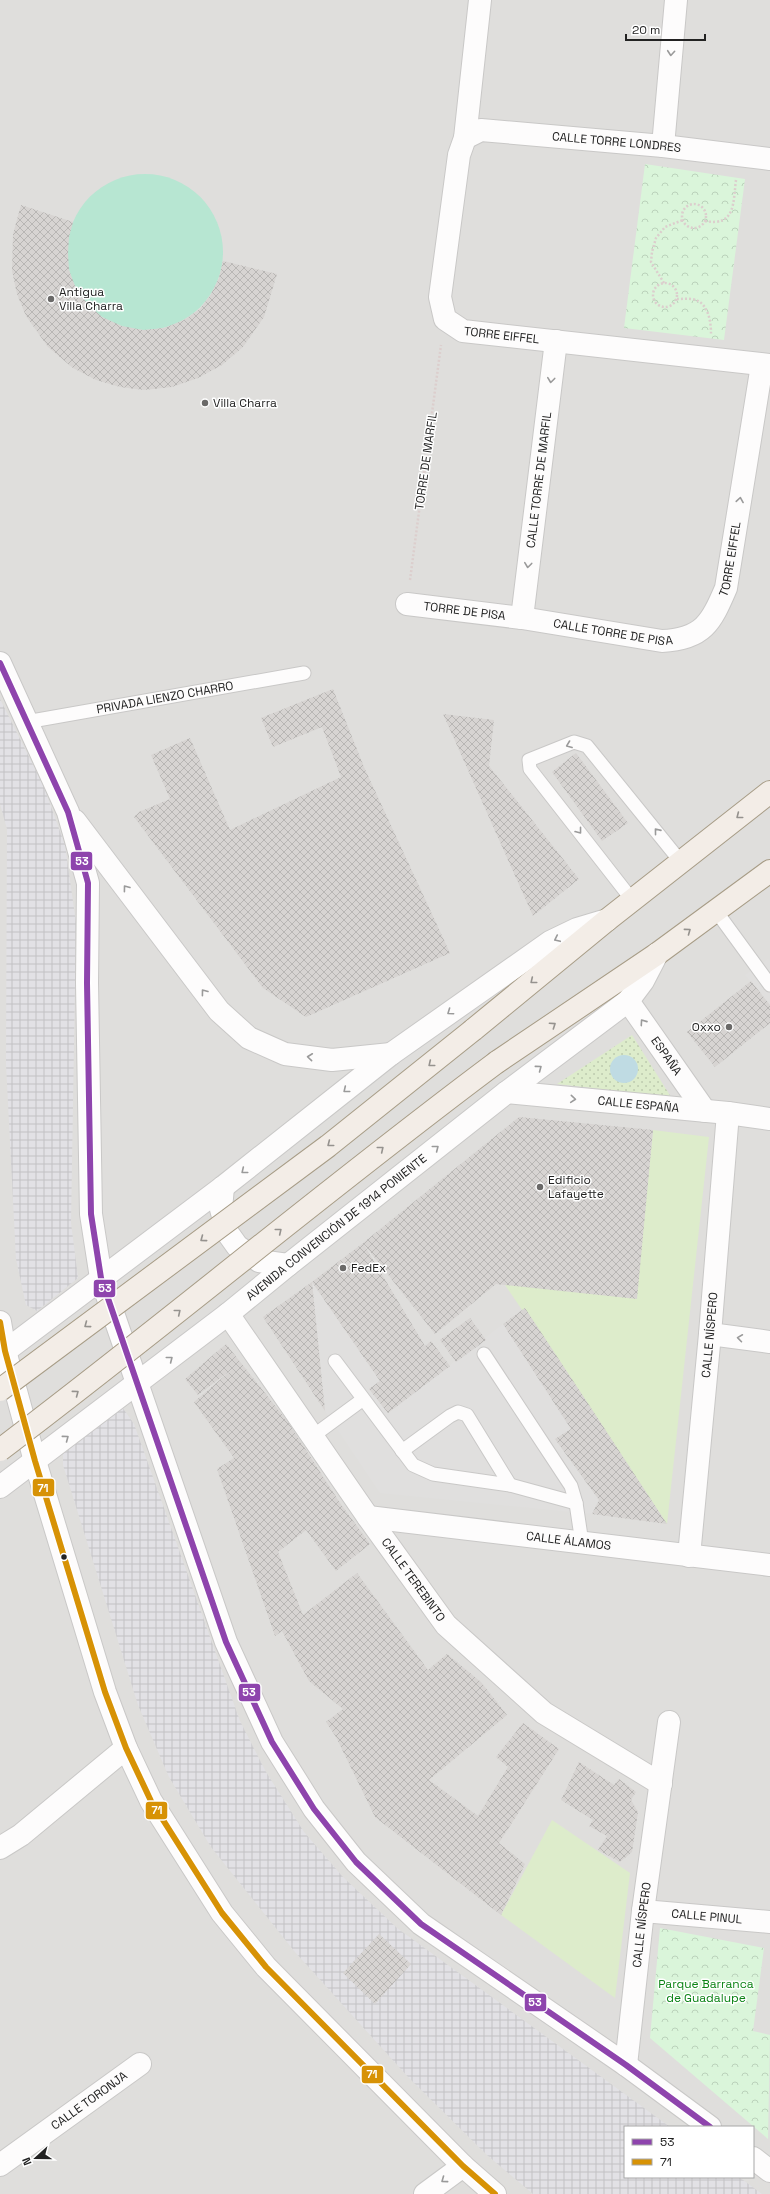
<svg xmlns="http://www.w3.org/2000/svg" width="770" height="2194" font-family="'Space Grotesk',sans-serif">
<style>
.residential{fill:#dfdedc;fill-rule:evenodd}
.grass{fill:#ddeccb}
.park{fill:url(#park-crowns)}
.garden{fill:url(#garden-dots)}
.pitch{fill:#b7e6d2}
.parking{fill:#e0dfde}
.plaza{fill:url(#plaza-grid)}
.water{fill:#bfdbe3}
.building{fill:url(#building-cross-hatch)}
.lines{fill:none;stroke-linecap:round;stroke-linejoin:round}
.service-casing{stroke:#c9c8c7;stroke-width:15}
.minor-casing{stroke:#c9c8c7;stroke-width:24}
.tertiary-casing{stroke:#c9c8c7;stroke-width:24}
.primary-casing{stroke:#a79c86;stroke-width:24}
.path{stroke:#dccecd;stroke-width:2.5;stroke-dasharray:2 2;stroke-linecap:butt}
.service{stroke:#fdfcfc;stroke-width:13}
.minor{stroke:#fdfcfc;stroke-width:22}
.tertiary{stroke:#fdfcfc;stroke-width:22}
.primary{stroke:#f3ede7;stroke-width:22}
.primary-bridge-casing{stroke:#a79c86;stroke-width:24;stroke-linecap:butt}
.primary-bridge{stroke:#f3ede7;stroke-width:22}
.bus-1-casing{stroke:#fff;stroke-width:9}
.bus-2-casing{stroke:#fff;stroke-width:9}
.bus-1{stroke:#8e44ad;stroke-width:6}
.bus-2{stroke:#d79205;stroke-width:6}
.oneway{stroke:#9a9a9a}
.oneway2{stroke:#95928e}
.poi-dot{fill:#6a6968;stroke:#fff;stroke-width:1.5}
.bus-dot{fill:#222;stroke:#fff;stroke-width:1.5}
.labels{text-anchor:middle;stroke-width:3;stroke-linejoin:round;paint-order:stroke}
.street-label{font-size:12px;fill:#222;stroke:#fff}
.poi-label{font-size:12px;fill:#222;stroke:#fff;text-anchor:start}
.park-label{font-size:12px;fill:#0c8416;stroke:#fff}
.line-badge{stroke:#fff;stroke-width:1.5}
.badge-label{font-size:11px;text-anchor:middle;font-weight:bold;fill:#fff}
</style>
<defs>
<pattern id="park-crowns" width="20" height="18" patternUnits="userSpaceOnUse"><rect width="20" height="18" fill="#daf5da"/><path d="M2 6a3 3 0 1 1 6 0M12 15a3 3 0 1 1 6 0" fill="none" stroke="#bbd2bb"/></pattern>
<pattern id="garden-dots" width="8" height="8" patternUnits="userSpaceOnUse"><rect width="8" height="8" fill="#ddeccb"/><path d="M2 2h.1M6 6h.1" fill="none" stroke="#bdcaae" stroke-width="1.8" stroke-linecap="round"/></pattern>
<pattern id="plaza-grid" width="8" height="8" patternUnits="userSpaceOnUse"><rect width="8" height="8" fill="#e2e1e5"/><path d="M0 4h8M4 0v8" fill="none" stroke="#c2c1c4"/></pattern>
<pattern id="building-cross-hatch" width="8" height="8" patternUnits="userSpaceOnUse"><rect width="8" height="8" fill="#d7d4d2"/><path d="M0 0l8 8M0 8l8-8" fill="none" stroke="#b8b6b4"/></pattern>
</defs>
<rect width="100%" height="100%" fill="#f0eeeb"/>
<!-- residential -->
<path class="residential" d="M0,0h770v2194h-770zM625,2127h128v50h-128z"/>
<!-- grass -->
<g class="grass">
<polygon points="653,1130 709,1137 667,1524 501,1279 636,1298"/>
<polygon points="552,1820 630,1873 615,1998 501,1915"/>
</g>
<!-- park -->
<g class="park">
<polygon points="645,164 745,179 724,340 624,328"/>
<polygon points="660,1928 764,1948 753,2031 770,2035 768,2139 650,2038"/>
</g>
<!-- garden -->
<polygon class="garden" points="632,1035 671,1097 557,1084"/>
<!-- pitch -->
<circle class="pitch" cx="145" cy="252" r="78"/>
<!-- parking -->
<g class="parking">
<polygon points="768,959 770,961 770,1005 745,975"/>
<polygon points="312,1282 380,1381 369,1389 388,1413 503,1324 571,1429 555,1439 599,1500 592,1514 380,1493 325,1411"/>
</g>
<!-- plaza -->
<g class="plaza">
<polygon points="0,699 43,785 65,845 76,923 71,1223 78,1278 37,1311 26,1305 16,1259 6,1064 7,829 0,804"/>
<polygon points="120,1404 134,1424 240,1721 266,1772 304,1832 343,1877 397,1928 670,2127 625,2127 625,2177 739,2177 762,2194 533,2194 487,2155 409,2078 295,1952 211,1847 169,1777 138,1705 63,1465 63,1448"/>
</g>
<!-- water -->
<circle class="water" cx="624" cy="1069" r="14"/>
<!-- building -->
<g class="building">
<polygon points="21,205 73,222 69,237 68,253 69,270 75,286 87,303 102,317 122,326 143,330 164,328 184,320 200,309 211,294 219,278 223,261 277,274 264,317 243,347 222,365 198,378 172,387 144,390 120,387 96,380 73,368 48,347 26,316 17,294 12,271 13,234"/>
<polygon points="333,689 364,767 450,953 306,1017 263,988 134,817 139,812 170,799 151,755 190,738 230,830 341,777 322,727 273,747 261,718"/>
<polygon points="443,714 494,720 489,766 579,879 533,916"/>
<polygon points="576,753 628,823 602,841 552,772"/>
<polygon points="751,981 770,1005 770,1023 715,1067 687,1032"/>
<polygon points="519,1117 653,1130 637,1299 496,1284 435,1334 363,1243 425,1346 431,1341 450,1366 388,1413 369,1389 380,1381 312,1282 363,1243"/>
<polygon points="312,1282 325,1411 263,1317"/>
<polygon points="525,1308 595,1414 667,1524 592,1514 599,1500 555,1439 571,1429 503,1324"/>
<polygon points="470,1318 486,1340 456,1362 440,1340"/>
<polygon points="226,1344 288,1422 340,1503 370,1544 336,1571 306,1530 278,1552 303,1615 357,1573 428,1670 447,1654 481,1682 507,1715 429,1780 478,1816 508,1767 496,1757 523,1723 559,1749 499,1843 525,1864 501,1915 375,1817 336,1737 326,1722 343,1709 309,1681 282,1631 275,1636 217,1469 234,1458 194,1402 235,1367 198,1395 185,1379"/>
<polygon points="579,1762 614,1785 619,1779 636,1792 631,1800 638,1812 632,1852 620,1862 598,1850 607,1836 589,1826 593,1820 561,1800"/>
<polygon points="379,1934 411,1964 375,2004 343,1973"/>
</g>
<g class="lines">
<!-- service casing -->
<g class="service-casing">
<g id="service">
<path id="s1" d="M26,722l278,-49"/>
<polyline points="633,901 530,769 529,760 574,742 587,746 681,862"/>
<polyline points="716,911 770,985"/>
<polyline points="484,1354 571,1486 576,1503 582,1543"/>
<polyline points="335,1361 413,1465 433,1474 510,1485 576,1503"/>
<polyline points="313,1436 362,1400"/>
<polyline points="402,1451 450,1416 458,1412 467,1415 510,1485"/>
</g>
</g>
<!-- minor casing -->
<g class="minor-casing">
<g id="minor">
<path id="s2" d="M480,0l-15,138 -6,17 -19,142 5,22 18,12 307,34"/>
<path id="s3" d="M465,138l16,-8 182,16 107,13"/>
<polyline points="663,146 676,0"/>
<path id="s4" d="M407,604l115,14 140,23c41,-2 49,-18 64,-53l36,-223"/>
<path id="s5" d="M522,618l34,-277"/>
<path id="s6" d="M628,1001l77,110"/>
<path id="s7" d="M507,1092l221,21 42,6"/>
<path id="s8" d="M228,1314l140,203 78,108 98,88 117,71"/>
<polyline points="710,1334 770,1342"/>
<path id="s9" d="M368,1517l402,48"/>
<path id="s10" d="M689,1556l21,-222 18,-221"/>
<polyline points="0,1848 21,1835 126,1748"/>
<path id="s11" d="M643,1911l127,11"/>
<path id="s12" d="M626,2065l17,-154 26,-189"/>
<path id="s13" d="M0,2165l140,-101"/>
<polyline points="425,2194 463,2166"/>
</g>
</g>
<!-- tertiary casing -->
<g class="tertiary-casing">
<g id="tertiary">
<polyline points="0,663 68,812 88,883 87,983 91,1214 101,1278 226,1642 272,1742 314,1809 356,1862 421,1924 626,2065 710,2127"/>
<polyline points="75,821 219,1011 249,1038 285,1054 332,1060 391,1054"/>
<polyline points="223,1187 221,1209 227,1232 237,1246 259,1261 288,1265"/>
<polyline points="0,1322 5,1351 35,1461 105,1692 126,1748 151,1801 222,1913 266,1967 463,2166 495,2194"/>
<polyline points="0,1355 223,1187 391,1054 550,942 577,929 607,920"/>
<path id="s14" d="M0,1487l228,-173 60,-49 219,-173 121,-91 15,-20 14,-27"/>
<polyline points="753,2158 770,2171"/>
</g>
</g>
<!-- primary casing -->
<g class="primary-casing">
<g id="primary">
<polyline points="473,1030 607,920 770,792"/>
<polyline points="497,1062 657,954 770,871"/>
</g>
</g>
<!-- path -->
<g class="path">
<circle cx="694" cy="216" r="12"/>
<path d="M705,221c31,6 28,-19 31,-41"/>
<circle cx="665" cy="295" r="12"/>
<polyline points="664,283 651,262 652,252 656,238 665,227 683,220"/>
<path d="M677,299c5,0 14,-1 19,1 13,5 15,23 15,34"/>
<polyline points="410,580 441,345"/>
</g>
<!-- service -->
<use href="#service" class="service"/>
<!-- minor -->
<use href="#minor" class="minor"/>
<!-- tertiary -->
<use href="#tertiary" class="tertiary"/>
<!-- primary -->
<use href="#primary" class="primary"/>
<!-- primary-bridge casing -->
<g class="primary-bridge-casing">
<g id="primary-bridge">
<polyline points="0,1390 328,1146 473,1030"/>
<path d="M0,1450c168,-127 328,-262 497,-388"/>
</g>
</g>
<!-- primary-bridge -->
<use href="#primary-bridge" class="primary-bridge"/>
<!-- bus-1 casing -->
<g class="bus-1-casing">
<polyline id="bus-1" points="0,663 68,812 88,883 87,983 91,1214 101,1278 226,1642 272,1742 314,1809 356,1862 421,1924 626,2065 710,2127"/>
</g>
<!-- bus-2 casing -->
<g class="bus-2-casing">
<polyline id="bus-2" points="0,1322 5,1351 35,1461 105,1692 126,1748 151,1801 222,1913 266,1967 463,2166 495,2194"/>
</g>
<!-- bus-1 -->
<use href="#bus-1" class="bus-1"/>
<!-- bus-2 -->
<use href="#bus-2" class="bus-2"/>
</g>
<!-- one-way arrows -->
<defs><path id="oneway-chevron" d="M-2-3.5L2.5 0L-2 3.5" fill="none" stroke-width="1.6" stroke-linecap="round" stroke-linejoin="round"/></defs>
<g class="oneway">
<use href="#oneway-chevron" transform="translate(671 53) rotate(95)"/>
<use href="#oneway-chevron" transform="translate(551 380) rotate(97)"/>
<use href="#oneway-chevron" transform="translate(740 500) rotate(-81)"/>
<use href="#oneway-chevron" transform="translate(528 565) rotate(97)"/>
<use href="#oneway-chevron" transform="translate(569 745) rotate(159)"/>
<use href="#oneway-chevron" transform="translate(579 831) rotate(52)"/>
<use href="#oneway-chevron" transform="translate(657 831) rotate(-129)"/>
<use href="#oneway-chevron" transform="translate(126 888) rotate(-127)"/>
<use href="#oneway-chevron" transform="translate(557 939) rotate(155)"/>
<use href="#oneway-chevron" transform="translate(204 992) rotate(-127)"/>
<use href="#oneway-chevron" transform="translate(450 1012) rotate(145)"/>
<use href="#oneway-chevron" transform="translate(643 1022) rotate(-125)"/>
<use href="#oneway-chevron" transform="translate(310 1057) rotate(-174)"/>
<use href="#oneway-chevron" transform="translate(539 1068) rotate(-37)"/>
<use href="#oneway-chevron" transform="translate(346 1090) rotate(141)"/>
<use href="#oneway-chevron" transform="translate(573 1099) rotate(5)"/>
<use href="#oneway-chevron" transform="translate(436 1148) rotate(-38)"/>
<use href="#oneway-chevron" transform="translate(244 1171) rotate(141)"/>
<use href="#oneway-chevron" transform="translate(740 1338) rotate(-172)"/>
<use href="#oneway-chevron" transform="translate(170 1359) rotate(-38)"/>
<use href="#oneway-chevron" transform="translate(66 1438) rotate(-37)"/>
<use href="#oneway-chevron" transform="translate(444 2180) rotate(144)"/>
</g>
<g class="oneway2">
<use href="#oneway-chevron" transform="translate(739 816) rotate(142)"/>
<use href="#oneway-chevron" transform="translate(688 931) rotate(-36)"/>
<use href="#oneway-chevron" transform="translate(533 981) rotate(141)"/>
<use href="#oneway-chevron" transform="translate(553 1025) rotate(-34)"/>
<use href="#oneway-chevron" transform="translate(431 1064) rotate(141)"/>
<use href="#oneway-chevron" transform="translate(330 1144) rotate(142)"/>
<use href="#oneway-chevron" transform="translate(381 1149) rotate(-39)"/>
<use href="#oneway-chevron" transform="translate(279 1231) rotate(-39)"/>
<use href="#oneway-chevron" transform="translate(203 1239) rotate(143)"/>
<use href="#oneway-chevron" transform="translate(178 1312) rotate(-39)"/>
<use href="#oneway-chevron" transform="translate(87 1325) rotate(143)"/>
<use href="#oneway-chevron" transform="translate(76 1393) rotate(-37)"/>
</g>
<!-- markers -->
<g class="poi-dot">
<circle cx="51" cy="299" r="4"/>
<circle cx="205" cy="403" r="4"/>
<circle cx="729" cy="1027" r="4"/>
<circle cx="540" cy="1187" r="4"/>
<circle cx="343" cy="1268" r="4"/>
</g>
<circle class="bus-dot" cx="64" cy="1557" r="3.5"/>
<g class="labels">
<!-- street labels -->
<g class="street-label">
<text dy="4" stroke="none"><textPath href="#s3" startOffset="154">CALLE TORRE LONDRES</textPath></text>
<text dy="4" stroke="none"><textPath href="#s2" startOffset="383">TORRE EIFFEL</textPath></text>
<text transform="translate(426 461) rotate(-82)" y="4">TORRE DE MARFIL</text>
<text dy="4" stroke="none"><textPath href="#s5" startOffset="139">CALLE TORRE DE MARFIL</textPath></text>
<text dy="4" stroke="none"><textPath href="#s4" startOffset="377">TORRE EIFFEL</textPath></text>
<text dy="4" stroke="none"><textPath href="#s4" startOffset="58">TORRE DE PISA</textPath></text>
<text dy="4" stroke="none"><textPath href="#s4" startOffset="208">CALLE TORRE DE PISA</textPath></text>
<text dy="4" stroke="none"><textPath href="#s1" startOffset="141">PRIVADA LIENZO CHARRO</textPath></text>
<text dy="4" stroke="none"><textPath href="#s6" startOffset="67">ESPAÑA</textPath></text>
<text dy="4" stroke="none"><textPath href="#s7" startOffset="132">CALLE ESPAÑA</textPath></text>
<text dy="4" stroke="none"><textPath href="#s14" startOffset="425">AVENIDA CONVENCIÓN DE 1914 PONIENTE</textPath></text>
<text dy="4" stroke="none"><textPath href="#s10" startOffset="222">CALLE NÍSPERO</textPath></text>
<text dy="4" stroke="none"><textPath href="#s9" startOffset="202">CALLE ÁLAMOS</textPath></text>
<text dy="4" stroke="none"><textPath href="#s8" startOffset="324">CALLE TEREBINTO</textPath></text>
<text dy="4" stroke="none"><textPath href="#s11" startOffset="64">CALLE PINUL</textPath></text>
<text dy="4" stroke="none"><textPath href="#s12" startOffset="141">CALLE NÍSPERO</textPath></text>
<text dy="4" stroke="none"><textPath href="#s13" startOffset="110">CALLE TORONJA</textPath></text>
</g>
<!-- poi labels -->
<g class="poi-label">
<text x="59" y="296">Antigua<tspan x="59" dy="14">Villa Charra</tspan></text>
<text x="213" y="407">Villa Charra</text>
<text x="721" y="1031" text-anchor="end">Oxxo</text>
<text x="548" y="1184">Edificio<tspan x="548" dy="14">Lafayette</tspan></text>
<text x="351" y="1272">FedEx</text>
</g>
<!-- park labels -->
<g class="park-label">
<text x="706" y="1988">Parque Barranca<tspan x="706" dy="14">de Guadalupe</tspan></text>
</g>
</g>
<g class="line-badge">
<rect x="70" y="851" width="23" height="20" rx="4" fill="#8e44ad"/>
<rect x="93" y="1279" width="23" height="19" rx="4" fill="#8e44ad"/>
<rect x="32" y="1478" width="23" height="19" rx="4" fill="#d79205"/>
<rect x="238" y="1683" width="23" height="19" rx="4" fill="#8e44ad"/>
<rect x="145" y="1801" width="23" height="19" rx="4" fill="#d79205"/>
<rect x="524" y="1993" width="23" height="19" rx="4" fill="#8e44ad"/>
<rect x="361" y="2065" width="23" height="19" rx="4" fill="#d79205"/>
</g>
<g class="badge-label">
<text x="82" y="865">53</text>
<text x="105" y="1292">53</text>
<text x="43" y="1492">71</text>
<text x="249" y="1696">53</text>
<text x="157" y="1814">71</text>
<text x="535" y="2006">53</text>
<text x="372" y="2078">71</text>
</g>
<!-- legend -->
<rect x="624" y="2126" width="130" height="52" fill="#ffffff" stroke="#a7a7a7"/>
<rect x="632" y="2139" width="20" height="6" fill="#8e44ad" stroke="#a7a7a7"/>
<text x="660" y="2146" font-size="12" fill="#222222">53</text>
<rect x="632" y="2159" width="20" height="6" fill="#d79205" stroke="#a7a7a7"/>
<text x="660" y="2166" font-size="12" fill="#222222">71</text>
<!-- north arrow -->
<g transform="translate(36 2158) rotate(249)" stroke="#ffffff" stroke-width="3" paint-order="stroke">
<path d="M0-3L7 15L0 10L-7 15Z" fill="#222222"/>
<text y="-6" font-size="11" font-weight="bold" text-anchor="middle" fill="#222222">N</text>
</g>
<!-- scale -->
<path d="M626 34v6h79v-6" fill="none" stroke="#222222" stroke-width="2"/>
<text x="632" y="34" font-size="12" fill="#222222" stroke="#ffffff" stroke-width="3" paint-order="stroke">20 m</text>
</svg>
